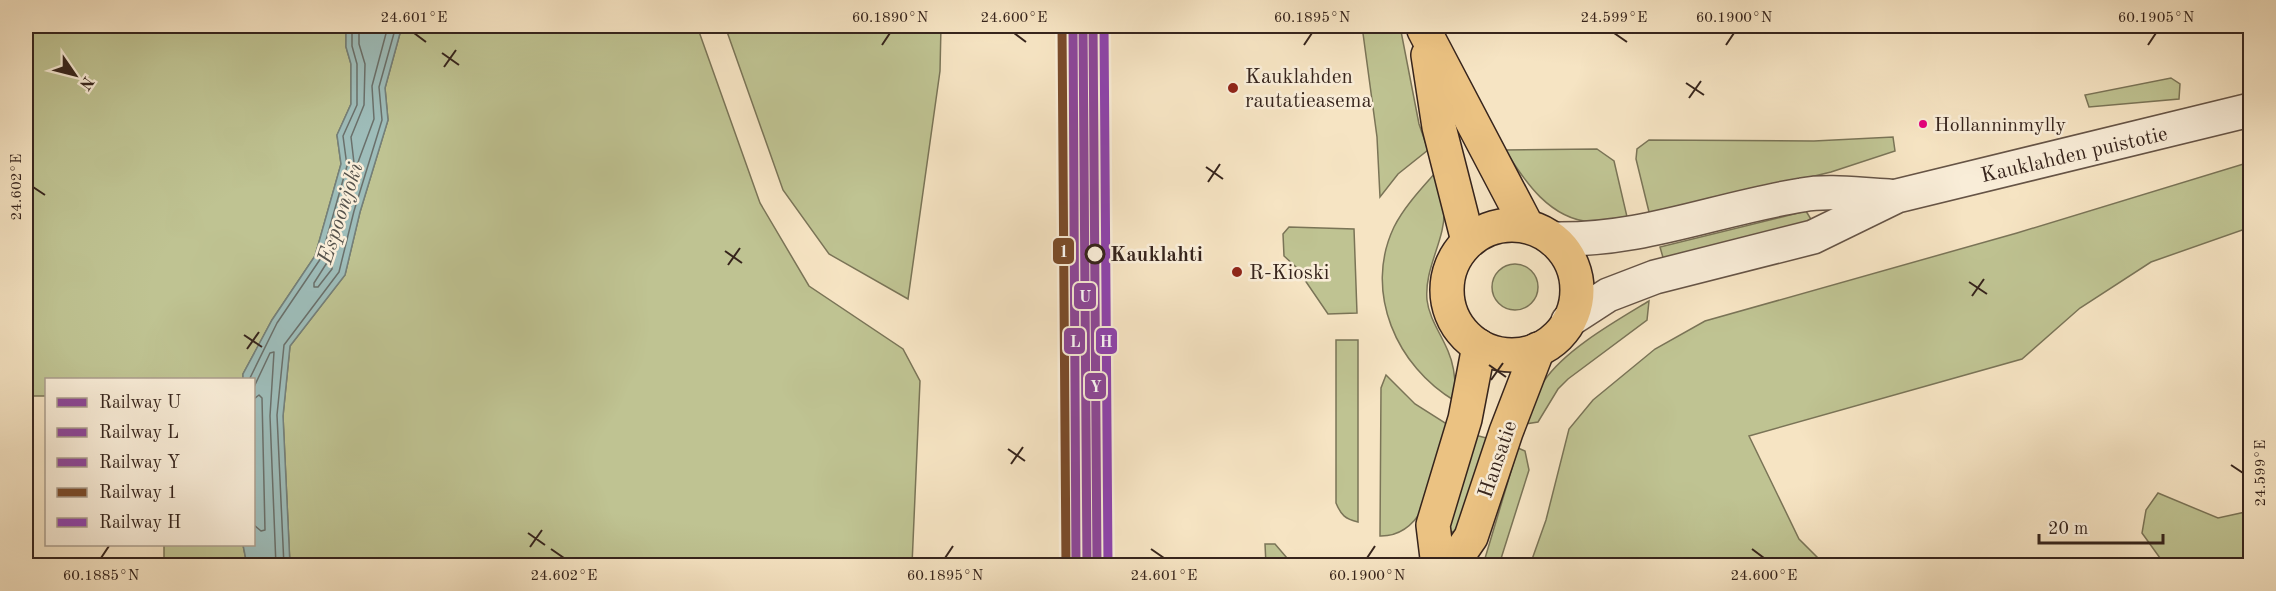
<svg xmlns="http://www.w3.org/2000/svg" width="2276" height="591" font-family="'Old Standard TT',serif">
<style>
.green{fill:#bfc392;stroke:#7a7457;stroke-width:1.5}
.water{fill:#9ebdba;stroke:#74807b;stroke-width:1.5}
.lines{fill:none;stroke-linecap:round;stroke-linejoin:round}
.shore{stroke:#6a706b;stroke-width:1.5}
.minor-casing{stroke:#665446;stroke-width:36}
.major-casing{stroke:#36241c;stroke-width:36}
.minor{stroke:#f9edd8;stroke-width:33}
.major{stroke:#ebc282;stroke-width:33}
.rail-1-casing{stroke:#f9edd8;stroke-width:14}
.rail-2-casing{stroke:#f9edd8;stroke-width:14}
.rail-3-casing{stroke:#f9edd8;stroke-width:14}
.rail-4-casing{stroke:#f9edd8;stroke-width:14}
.rail-5-casing{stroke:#f9edd8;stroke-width:14}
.rail-1{stroke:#8c4799;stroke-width:9}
.rail-2{stroke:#8c4799;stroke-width:9}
.rail-3{stroke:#8c4799;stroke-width:9}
.rail-4{stroke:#7a4b2a;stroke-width:9}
.rail-5{stroke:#8e44ad;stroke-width:9}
.ticks{fill:none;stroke:#36241c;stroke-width:2}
.poi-dot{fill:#8f2418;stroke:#f9edd8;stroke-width:2}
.bus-dot{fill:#e5007d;stroke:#f9edd8;stroke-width:2}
.stop-dot{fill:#f9edd8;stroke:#36241c;stroke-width:3}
.labels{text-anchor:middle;stroke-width:5;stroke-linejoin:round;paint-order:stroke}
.bus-label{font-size:20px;fill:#36241c;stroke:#f9edd8;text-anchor:start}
.poi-label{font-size:21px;fill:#36241c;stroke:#f9edd8;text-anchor:start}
.street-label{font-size:21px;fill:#36241c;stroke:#f9edd8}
.stop-label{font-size:21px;font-weight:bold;fill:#36241c;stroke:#f9edd8;text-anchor:start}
.water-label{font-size:22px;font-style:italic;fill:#55524b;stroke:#f9edd8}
.line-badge{stroke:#f9edd8;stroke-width:2}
.badge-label{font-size:16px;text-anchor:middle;font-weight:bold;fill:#fff}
.neatline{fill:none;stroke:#36241c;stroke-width:2}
.ticks-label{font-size:15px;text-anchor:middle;fill:#36241c}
</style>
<rect width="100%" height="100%" fill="#f6e4c3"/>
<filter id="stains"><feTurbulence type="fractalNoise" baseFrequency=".00333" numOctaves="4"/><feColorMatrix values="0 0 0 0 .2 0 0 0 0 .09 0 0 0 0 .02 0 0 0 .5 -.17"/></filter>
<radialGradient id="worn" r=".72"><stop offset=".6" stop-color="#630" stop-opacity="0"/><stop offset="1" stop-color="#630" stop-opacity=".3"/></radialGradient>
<!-- green -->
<g class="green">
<polygon points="26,26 346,26 346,47 351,64 351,104 337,135 341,164 315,256 272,320 243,374 243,379 46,380 46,396 26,396"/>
<polygon points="402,26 697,26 760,203 809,286 903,349 920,381 912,565 290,566 283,416 290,346 345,275 360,212 388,120 385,88"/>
<polygon points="725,26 941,26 940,71 908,299 829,254 783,190"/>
<polygon points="1362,26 1400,26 1419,124 1428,150 1398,174 1380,197 1377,137"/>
<polygon points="2171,78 2180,84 2179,99 2089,107 2085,95"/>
<polygon points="1893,137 1895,151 1831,172 1650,216 1636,159 1637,149 1649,140 1814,141"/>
<path d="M1597,149l17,12 14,60c-12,1 -25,2 -37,1 -41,-3 -66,-40 -86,-72z"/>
<polygon points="2250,162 2250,230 2245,229 2151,262 2080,308 2022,359 1749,436 1799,539 1825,565 1530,565 1546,520 1569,429 1593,400 1655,349 1705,321 2017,233"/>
<path d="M1436,172c2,12 7,25 8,37 2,31 -20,58 -17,91 2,18 14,34 21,51 7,16 8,33 7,50 -58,-34 -92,-109 -61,-174 10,-20 27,-38 42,-55z"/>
<polygon points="1806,211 1812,221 1664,261 1660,247"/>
<polygon points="1289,227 1354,229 1357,313 1328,314 1296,267 1284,256 1283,234"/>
<circle cx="1515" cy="287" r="23"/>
<path d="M1649,301l-2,19 -79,59 -10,10 -20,33 -13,2c6,-15 10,-30 19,-43 22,-32 72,-60 105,-80z"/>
<path d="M1336,340h22v182c-13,-3 -17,-7 -22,-19z"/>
<path d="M1386,375l29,29 35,22c-12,38 -20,111 -70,110l1,-148z"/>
<polygon points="1475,435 1490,439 1456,533 1450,531 1450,521"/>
<polygon points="1518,448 1525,451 1529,470 1499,565 1483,565"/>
<polygon points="2158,493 2218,518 2250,511 2250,565 2165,565 2142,533 2146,510"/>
<polygon points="1265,544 1275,544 1293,565 1266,565"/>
<polygon points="164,545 243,545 247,565 164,565"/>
</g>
<!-- water -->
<polygon class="water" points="346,26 402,26 385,88 388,120 360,212 345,275 290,346 283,416 290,565 247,565 243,545 254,544 254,380 243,379 243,374 272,320 315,256 341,164 337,135 351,104 351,64 346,47"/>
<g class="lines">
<!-- shore -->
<g class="shore">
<polyline points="359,26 359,44 365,64 364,105 351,137 354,163 357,165 374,119 372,86 388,26"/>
<polygon points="332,260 332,269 318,287 314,287 314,283 328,261"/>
<polyline points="249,380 277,323 321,258 347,166 343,136 357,105 357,64 352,46 352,26"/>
<polyline points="254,387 270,353 274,352 270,416 276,566"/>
<polyline points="254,399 259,395 262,398 265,530 261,531 254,525"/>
<polyline points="284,566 277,415 284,345 339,272 354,211 382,120 379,87 396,26"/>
</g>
<!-- minor casing -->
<g class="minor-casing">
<g id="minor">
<path d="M1553,239c90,2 162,-30 249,-44 27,-5 59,0 87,1"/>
<polyline points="1568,321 1608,295 1655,277 1813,237 1897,196 2250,110"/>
</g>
</g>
<!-- major casing -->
<g class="major-casing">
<g id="major">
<polyline points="1424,30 1527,226"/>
<polyline points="1428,55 1439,127 1468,241"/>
<circle cx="1512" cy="290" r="65"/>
<polyline points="1438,566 1433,525 1465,419 1479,346"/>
<polyline points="1451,566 1471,537 1506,432 1538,349"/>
</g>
</g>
<!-- minor -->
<use href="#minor" class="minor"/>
<!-- major -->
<use href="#major" class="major"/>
<!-- rail-1 casing -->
<g class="rail-1-casing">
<polyline id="rail-1" points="1083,26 1087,566"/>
</g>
<!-- rail-2 casing -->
<g class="rail-2-casing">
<polyline id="rail-2" points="1073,26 1076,566"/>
</g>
<!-- rail-3 casing -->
<g class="rail-3-casing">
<polyline id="rail-3" points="1093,26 1097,566"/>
</g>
<!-- rail-4 casing -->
<g class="rail-4-casing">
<polyline id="rail-4" points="1062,26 1066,566"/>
</g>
<!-- rail-5 casing -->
<g class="rail-5-casing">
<polyline id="rail-5" points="1104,26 1108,566"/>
</g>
<!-- rail-1 -->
<use href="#rail-1" class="rail-1"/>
<!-- rail-2 -->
<use href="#rail-2" class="rail-2"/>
<!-- rail-3 -->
<use href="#rail-3" class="rail-3"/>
<!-- rail-4 -->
<use href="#rail-4" class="rail-4"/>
<!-- rail-5 -->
<use href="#rail-5" class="rail-5"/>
</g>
<!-- ticks -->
<path class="ticks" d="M414,33l12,9M1014,33l12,9M1614,33l13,9M882,45l8,-12M1304,45l8,-12M1726,45l8,-12M2148,45l8,-12M442,53l17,12M444,67l12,-17M1686,83l18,12M1689,98l12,-17M1206,167l17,12M1208,182l12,-18M33,187l12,8M725,251l17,12M728,265l12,-17M1969,282l18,12M1972,296l12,-17M244,335l18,12M247,349l12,-17M1489,365l17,12M1491,380l12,-17M1008,449l17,12M1011,464l12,-17M2231,465l12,8M528,533l17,12M530,547l12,-17M551,549l13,9M1151,549l13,9M1752,549l12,9M101,558l8,-12M945,558l8,-12M1367,558l8,-12"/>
<!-- markers -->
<g class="poi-dot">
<circle cx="1233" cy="88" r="6"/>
<circle cx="1237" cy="272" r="6"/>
</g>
<circle class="bus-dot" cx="1923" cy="124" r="5"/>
<circle class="stop-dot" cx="1095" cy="254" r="9"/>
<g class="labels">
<!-- bus labels -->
<g class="bus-label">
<text x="1934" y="131">Hollanninmylly</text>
</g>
<!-- poi labels -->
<g class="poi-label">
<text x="1245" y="83">Kauklahden<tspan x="1245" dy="24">rautatieasema</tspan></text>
<text x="1249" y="279">R-Kioski</text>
</g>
<!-- street labels -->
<g class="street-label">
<text transform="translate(2074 154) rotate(-13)" y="7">Kauklahden puistotie</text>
<text transform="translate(1497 459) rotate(-71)" y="7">Hansatie</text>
</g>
<!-- stop labels -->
<g class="stop-label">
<text x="1110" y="261">Kauklahti</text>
</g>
<!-- water labels -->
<g class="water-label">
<text transform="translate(339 213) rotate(-72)" y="8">Espoonjoki</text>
</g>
</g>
<g class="line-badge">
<rect x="1052" y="237" width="23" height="28" rx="6" fill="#7a4b2a"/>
<rect x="1073" y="282" width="24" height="28" rx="6" fill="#8c4799"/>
<rect x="1095" y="327" width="23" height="28" rx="6" fill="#8e44ad"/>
<rect x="1063" y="327" width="23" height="28" rx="6" fill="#8c4799"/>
<rect x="1084" y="372" width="23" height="28" rx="6" fill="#8c4799"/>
</g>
<g class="badge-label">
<text x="1064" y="257">1</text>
<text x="1085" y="302">U</text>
<text x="1106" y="347">H</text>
<text x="1075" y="347">L</text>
<text x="1096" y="392">Y</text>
</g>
<!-- margin -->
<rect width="2276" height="591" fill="none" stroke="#f6e4c3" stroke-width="66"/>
<!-- legend -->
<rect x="45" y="378" width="210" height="168" fill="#f9edd8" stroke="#ab9d8d" stroke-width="1.5"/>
<rect x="57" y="398" width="30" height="9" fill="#8c4799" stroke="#ab9d8d" stroke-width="1.5"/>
<text x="99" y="408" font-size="18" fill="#36241c">Railway U</text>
<rect x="57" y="428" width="30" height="9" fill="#8c4799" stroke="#ab9d8d" stroke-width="1.5"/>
<text x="99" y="438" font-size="18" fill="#36241c">Railway L</text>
<rect x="57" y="458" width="30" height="9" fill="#8c4799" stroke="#ab9d8d" stroke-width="1.5"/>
<text x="99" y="468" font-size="18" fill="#36241c">Railway Y</text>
<rect x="57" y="488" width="30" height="9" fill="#7a4b2a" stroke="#ab9d8d" stroke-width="1.5"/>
<text x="99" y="498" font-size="18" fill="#36241c">Railway 1</text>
<rect x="57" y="518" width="30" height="9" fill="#8e44ad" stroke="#ab9d8d" stroke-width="1.5"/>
<text x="99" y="528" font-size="18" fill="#36241c">Railway H</text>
<!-- north arrow -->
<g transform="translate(75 75) rotate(125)" stroke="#f9edd8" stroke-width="4.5" paint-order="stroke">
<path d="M0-4.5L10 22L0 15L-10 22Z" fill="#36241c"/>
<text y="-9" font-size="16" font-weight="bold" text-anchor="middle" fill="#36241c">N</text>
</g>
<!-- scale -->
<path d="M2039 534v9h124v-9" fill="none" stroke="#36241c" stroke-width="3"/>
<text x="2048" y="534" font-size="18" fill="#36241c" stroke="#f9edd8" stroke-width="4.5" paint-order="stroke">20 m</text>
<rect x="33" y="33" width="2210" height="525" class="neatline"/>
<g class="ticks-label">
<text x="414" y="22">24.601°E</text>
<text x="890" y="22">60.1890°N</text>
<text x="1014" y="22">24.600°E</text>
<text x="1312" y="22">60.1895°N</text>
<text x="1614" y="22">24.599°E</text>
<text x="1734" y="22">60.1900°N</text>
<text x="2156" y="22">60.1905°N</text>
<text transform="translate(16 187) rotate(-90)" y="5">24.602°E</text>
<text transform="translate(2260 473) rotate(-90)" y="5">24.599°E</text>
<text x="101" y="580">60.1885°N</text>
<text x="564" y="580">24.602°E</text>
<text x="945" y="580">60.1895°N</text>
<text x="1164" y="580">24.601°E</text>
<text x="1367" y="580">60.1900°N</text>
<text x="1764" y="580">24.600°E</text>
</g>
<rect width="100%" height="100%" filter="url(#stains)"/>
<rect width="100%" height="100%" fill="url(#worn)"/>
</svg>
